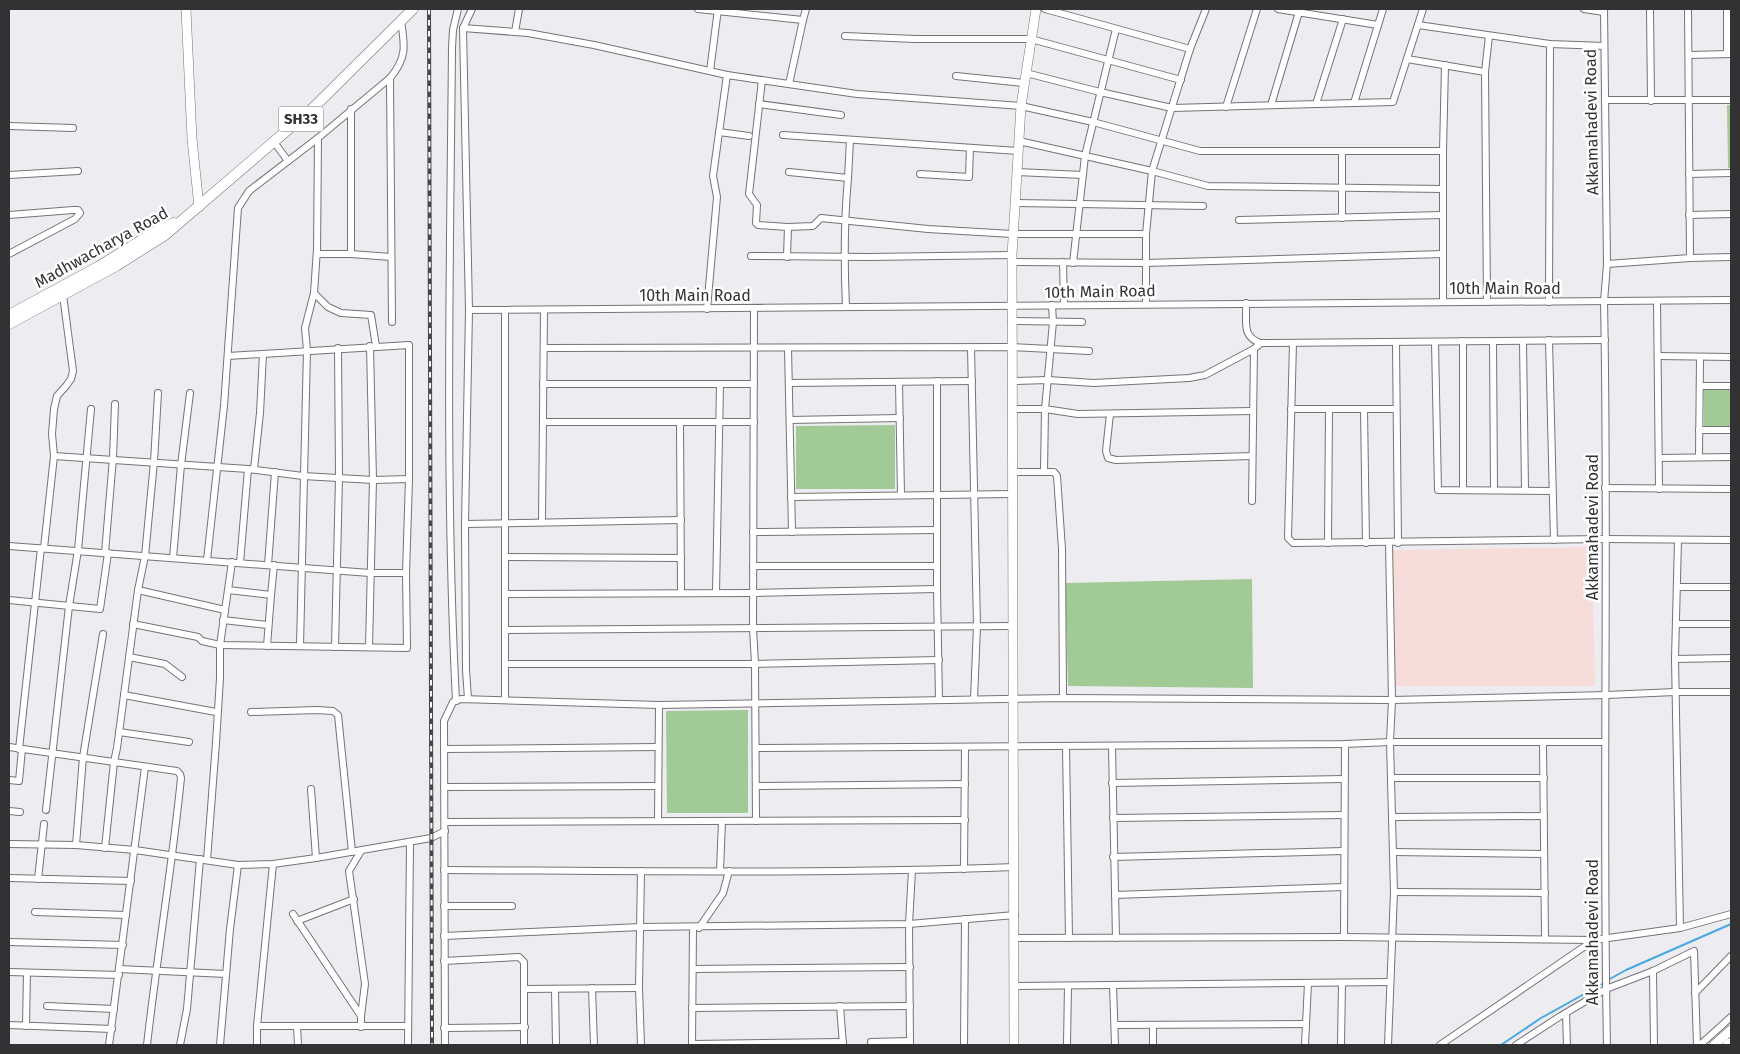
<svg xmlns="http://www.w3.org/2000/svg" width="1740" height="1054" font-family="'Fira Sans',sans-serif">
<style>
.education{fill:#f7ddd9}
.green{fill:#a2ca96}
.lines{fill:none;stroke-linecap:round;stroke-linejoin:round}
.stream{stroke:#49a7e1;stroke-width:2}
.street-casing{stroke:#747478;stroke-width:8}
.secondary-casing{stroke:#747478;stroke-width:10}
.primary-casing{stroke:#747478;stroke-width:11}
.highway-casing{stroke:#747478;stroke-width:14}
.street{stroke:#fff;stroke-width:6}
.secondary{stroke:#fff;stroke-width:9}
.primary{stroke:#fff;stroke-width:10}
.highway{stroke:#fff;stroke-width:12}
.rail-casing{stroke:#464648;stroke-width:4}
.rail{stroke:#fff;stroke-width:2;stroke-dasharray:5.5;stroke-linecap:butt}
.labels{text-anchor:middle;stroke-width:5;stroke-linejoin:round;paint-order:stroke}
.shield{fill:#fff;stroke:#707071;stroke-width:1}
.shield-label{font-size:15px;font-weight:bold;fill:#323234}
.street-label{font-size:16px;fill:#323234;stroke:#fff}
</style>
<rect width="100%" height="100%" fill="#ededf1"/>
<!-- education -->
<polygon class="education" points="1592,547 1595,686 1392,686 1393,550"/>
<!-- green -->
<g class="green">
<polygon points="1727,105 1731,105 1731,168 1728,168"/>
<rect x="1704" y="388" width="27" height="38"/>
<polygon points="895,425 895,489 796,489 796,426"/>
<polygon points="1252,579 1253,688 1068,686 1065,583"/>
<polygon points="748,710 748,813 667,813 666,711"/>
</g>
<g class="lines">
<!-- stream -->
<g class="stream">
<polyline points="1608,980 1626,970 1731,924"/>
<polyline points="1501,1045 1541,1018 1604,983"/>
</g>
<!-- street casing -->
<g class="street-casing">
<g id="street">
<polyline points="698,9 803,20 806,9"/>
<polyline points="1045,9 1190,49"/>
<polyline points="1278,9 1378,25"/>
<polyline points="1584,9 1604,12"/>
<path d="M1604,9l3,255 -3,38c5,247 -2,495 3,743"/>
<polyline points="1650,9 1651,101"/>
<polyline points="1688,9 1690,258"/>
<polyline points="1727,9 1727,54"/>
<polyline points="1418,25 1550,44 1604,46"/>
<polyline points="463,28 528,33 594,45 727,75 857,94 1021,106 1093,122 1200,151 1443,151"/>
<polyline points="515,32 519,9"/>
<polyline points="845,36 915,39 1031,39 1181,80"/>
<polyline points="1689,55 1731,54"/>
<polyline points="1407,59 1485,72"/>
<polyline points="710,71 718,9"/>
<polyline points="1026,73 1100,92 1172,108 1393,102 1423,9"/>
<polyline points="956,76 1024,83"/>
<polyline points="390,78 392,322"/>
<polyline points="762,80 749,194 757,205 756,223 758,225 788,227 813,226 821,218 928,229 1012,234 1146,234"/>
<polyline points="789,84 803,20"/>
<polyline points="1605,100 1731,100"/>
<polyline points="1354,103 1383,9"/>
<polyline points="759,104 841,115"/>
<polyline points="1316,104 1343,19"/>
<polyline points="1271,105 1299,12"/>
<polyline points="1226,107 1257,9"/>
<polyline points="9,126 73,128"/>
<polyline points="719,132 749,136"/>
<polyline points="783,135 1018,151"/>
<polyline points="318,138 317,254 351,254 391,257"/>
<polyline points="1019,141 1152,171 1208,186 1443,189"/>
<polyline points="274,142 288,161"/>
<path d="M789,172l59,6c-4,44 -4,86 -2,129"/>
<polyline points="1017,172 1083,175"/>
<polyline points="920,174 969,177 970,148"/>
<polyline points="1689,174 1731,173"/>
<polyline points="9,175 78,171"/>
<polyline points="848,178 850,140"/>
<polyline points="1015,203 1203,206"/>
<polyline points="9,215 73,210 78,210 80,213 75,219 9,254"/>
<polyline points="1689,215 1731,214"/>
<polyline points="1342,218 1342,151"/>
<polyline points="1239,220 1443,215"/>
<polyline points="351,254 351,109"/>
<polyline points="751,256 868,257 1012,255"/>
<polyline points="787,257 788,227"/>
<polyline points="1012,262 1146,263 1443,254"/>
<polyline points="1063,262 1064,305"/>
<polyline points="1073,263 1085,156 1116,29"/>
<polyline points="1607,264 1690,258 1731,257"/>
<polyline points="314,293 328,307 341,313 371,315 376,346"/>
<polyline points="1657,301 1659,489"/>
<polyline points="1443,302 1443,151 1445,65"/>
<polyline points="1487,302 1485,72 1489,36"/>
<polyline points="1549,302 1550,44"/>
<path d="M1246,303c1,18 -5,34 15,40"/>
<polyline points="1146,304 1146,234 1152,171 1190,49 1206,9"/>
<polyline points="754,308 753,628 755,664 756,821"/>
<polyline points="707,309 717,197 713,176 727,75"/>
<polyline points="469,310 1731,300"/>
<polyline points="505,310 505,700"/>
<polyline points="1011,321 1082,322"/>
<polyline points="1549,340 1554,540"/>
<polyline points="1463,341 1463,490"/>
<polyline points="1493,341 1494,490"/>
<polyline points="1523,341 1525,490"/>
<polyline points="1435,342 1438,490 1552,491"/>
<polyline points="1293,343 1288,538 1293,543 1605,539 1731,540"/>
<polyline points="1396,343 1398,543"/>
<polyline points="544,348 1012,347 1089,351"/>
<polyline points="788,348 792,532"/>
<polyline points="971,348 977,626 974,699"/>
<polyline points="1658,356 1731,357"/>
<polyline points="937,381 937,589 939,700"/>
<polyline points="1012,381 1048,380 1094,383 1189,378 1205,375 1254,349 1261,343 1605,340"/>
<polyline points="899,382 901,495"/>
<polyline points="789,383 972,381"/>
<polyline points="543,384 754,384"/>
<polyline points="1700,386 1731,386"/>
<polyline points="1012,409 1045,409 1078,414 1253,411"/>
<polyline points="1291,409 1396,409"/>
<polyline points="1364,409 1366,543"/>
<polyline points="1110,414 1106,451 1108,458 1116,460 1252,456"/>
<polyline points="790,420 900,418"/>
<polyline points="543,422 754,422"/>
<polyline points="680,422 681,593"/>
<polyline points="1699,430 1731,430"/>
<polyline points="54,456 248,469 303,476 373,480 409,479"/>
<polyline points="1699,457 1700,357"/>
<polyline points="1659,458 1731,457"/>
<polyline points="254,469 260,413 263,354"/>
<polyline points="1044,471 1045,409 1053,322 1052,305"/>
<polyline points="1013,472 1054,472 1057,476 1062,549 1063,698"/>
<polyline points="1605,488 1731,489"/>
<polyline points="791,497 1012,494"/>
<polyline points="1252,501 1254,349"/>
<polyline points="542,522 544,310"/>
<polyline points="465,524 681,520"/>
<polyline points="753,532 937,530"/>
<polyline points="1678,540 1675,659 1680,928"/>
<polyline points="1328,543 1329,409"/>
<polyline points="9,546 370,573 406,573"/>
<polyline points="44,548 54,456 52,434 54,409 57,396 66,386 71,379 73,371 63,295"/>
<polyline points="105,553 113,458 115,404"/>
<polyline points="506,557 681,558"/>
<polyline points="173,558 181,465 190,393"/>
<path d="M207,560l17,-154 14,-198 11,-17 69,-53 72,-60c17,-20 15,-32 11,-57"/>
<polyline points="240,563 248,469"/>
<polyline points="268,565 275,472"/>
<polyline points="753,566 937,566"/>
<polyline points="1677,587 1731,587"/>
<polyline points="138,590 225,610"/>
<polyline points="228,590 271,595 274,565"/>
<polyline points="716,593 720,384"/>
<polyline points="506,594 753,593 937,589"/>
<polyline points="9,600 100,609 108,553"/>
<polyline points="223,620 268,625"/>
<polyline points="133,624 198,637 202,641 220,645 407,648 406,573 409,479 409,345 228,356"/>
<polyline points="1676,624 1731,624"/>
<polyline points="506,630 1013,626"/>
<polyline points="267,646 271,595"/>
<polyline points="300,646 307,350 305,328 314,293 317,249"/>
<polyline points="335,647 339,477 338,348"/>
<polyline points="369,647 373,480 370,346"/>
<polyline points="129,657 165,664 182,677"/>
<polyline points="1675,659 1731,658"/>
<polyline points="506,664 755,664 939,660"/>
<polyline points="124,695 216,712"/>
<polyline points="468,699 466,670 465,524 469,310 463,28 472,9"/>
<path d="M456,701c-11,-217 -6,-435 -4,-653l1,-18 5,-21"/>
<polyline points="251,712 317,710 333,711 338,715 352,852"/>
<polyline points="119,732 189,742"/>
<polyline points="1543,742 1545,938"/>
<polyline points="1066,746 1069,938"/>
<polyline points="1112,746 1116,938"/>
<path d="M9,747l168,24 3,3 1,4c-9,90 -24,178 -34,267"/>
<polyline points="756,748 1345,744 1390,742 1605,742"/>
<polyline points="19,749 41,548"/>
<polyline points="444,749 658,747"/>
<polyline points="1392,778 1544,778"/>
<polyline points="9,780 19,781 22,749"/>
<polyline points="1112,783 1344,779"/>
<polyline points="756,786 965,784"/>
<polyline points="444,787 658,786"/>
<polyline points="311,789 316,858"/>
<polyline points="46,810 69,606 78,550 91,409"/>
<polyline points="9,811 20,812"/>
<polyline points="1393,817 1544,816"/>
<polyline points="1113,818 1344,815"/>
<polyline points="658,821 659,705"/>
<polyline points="445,822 965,820"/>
<polyline points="9,844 76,845 135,850 238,865 273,864 316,858 431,838 445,831"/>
<polyline points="76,845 83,757 103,634"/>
<polyline points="105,848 114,762 117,748 138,590 145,556 154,462 158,393"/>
<polyline points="1393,852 1544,854"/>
<polyline points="1113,857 1344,851"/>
<polyline points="207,860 216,743 220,678 220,645 232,562"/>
<polyline points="964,869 965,747"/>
<path d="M444,870c190,1 381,4 570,-3"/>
<polyline points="720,871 722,821"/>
<polyline points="9,878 131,881"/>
<polyline points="38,879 44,824"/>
<polyline points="1394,892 1545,893"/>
<polyline points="1115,895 1344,887"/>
<polyline points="444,906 512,906"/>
<polyline points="35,912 126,915"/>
<polyline points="293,914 361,1016 361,1027"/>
<polyline points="297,921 354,899"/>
<polyline points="699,928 723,893 729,871"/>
<polyline points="444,936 641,927 909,924 1015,915"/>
<polyline points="1344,937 1345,744"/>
<polyline points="1014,938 1344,937 1594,940 1680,928 1731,914"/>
<polyline points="9,942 123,945"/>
<polyline points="444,961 519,957 524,962 524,1045"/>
<polyline points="119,969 226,974"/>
<polyline points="693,969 910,967"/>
<polyline points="1653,971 1654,1045"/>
<polyline points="9,972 119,975"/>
<polyline points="1113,985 1115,1045"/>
<polyline points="1014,986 1390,982"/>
<polyline points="592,988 594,1045"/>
<polyline points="524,989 639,988"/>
<polyline points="555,989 556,1045"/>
<polyline points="1695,993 1731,956"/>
<polyline points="47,1006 114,1009"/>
<polyline points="840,1006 843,1045"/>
<polyline points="692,1008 910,1006"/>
<polyline points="1566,1013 1567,1045"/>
<polyline points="361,1016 365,984 349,871 361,851"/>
<polyline points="9,1025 112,1029"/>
<polyline points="1115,1025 1305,1024"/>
<polyline points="26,1026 27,973"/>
<polyline points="257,1026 408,1026"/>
<polyline points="297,1026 298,1045"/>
<polyline points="444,1028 525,1027"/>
<polyline points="871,1042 910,1041"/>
<polyline points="692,1044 843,1042"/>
<polyline points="109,1045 145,767"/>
<polyline points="180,1045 187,1009 200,859"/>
<polyline points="220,1045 230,929 238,865"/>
<polyline points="257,1045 257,1026 273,864"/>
<polyline points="408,1045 410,842"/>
<polyline points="445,1045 444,721 453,702 461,699 659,705 1063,698 1392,700 1607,695 1675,692 1731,692"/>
<polyline points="641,1045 639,988 641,871"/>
<polyline points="692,1045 693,928"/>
<polyline points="910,1045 909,924 912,870"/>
<polyline points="964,1045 965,919"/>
<polyline points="1067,1045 1068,986"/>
<polyline points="1153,1045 1153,1025"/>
<polyline points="1305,1045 1308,983"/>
<polyline points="1341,1045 1342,983"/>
<polyline points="1388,1045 1394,892 1390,742 1392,700 1389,543"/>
<polyline points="1440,1045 1594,940"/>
<polyline points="1516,1045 1559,1017 1606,989 1653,971 1694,951 1697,1045"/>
<polyline points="1700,1045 1731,1017"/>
</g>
</g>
<!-- secondary casing -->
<g class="secondary-casing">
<g id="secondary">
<polyline points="186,9 192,139 199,207"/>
<polyline points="1014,1045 1012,255 1021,106 1036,9"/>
<polyline points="1714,1045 1731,1030"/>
</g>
</g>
<!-- primary casing -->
<g class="primary-casing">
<g id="primary">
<polyline points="9,315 98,267 161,228 174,223"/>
<polyline points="9,324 116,266 165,235 313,108 413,9"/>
</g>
</g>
<!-- highway casing -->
<g class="highway-casing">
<polyline id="highway" points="1729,1045 1731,1044"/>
</g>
<!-- street -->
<use href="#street" class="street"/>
<!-- secondary -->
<use href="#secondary" class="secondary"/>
<!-- primary -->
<use href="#primary" class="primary"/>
<!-- highway -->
<use href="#highway" class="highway"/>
<!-- rail casing -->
<g class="rail-casing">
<polyline id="rail" points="429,9 432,1045"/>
</g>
<!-- rail -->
<use href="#rail" class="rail"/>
</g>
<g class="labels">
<!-- shield labels -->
<rect class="shield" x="278.5" y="106.5" width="45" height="25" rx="4"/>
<g class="shield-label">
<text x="301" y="124">SH33</text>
</g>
<!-- street labels -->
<g class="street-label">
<text transform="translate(1591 122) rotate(-91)" y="6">Akkamahadevi Road</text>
<text transform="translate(101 247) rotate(-29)" y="6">Madhwacharya Road</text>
<text x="1505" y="294">10th Main Road</text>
<text transform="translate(1100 291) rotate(-1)" y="6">10th Main Road</text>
<text x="695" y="301">10th Main Road</text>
<text transform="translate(1592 527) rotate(-90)" y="6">Akkamahadevi Road</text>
<text transform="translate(1592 932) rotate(-90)" y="6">Akkamahadevi Road</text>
</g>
</g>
<!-- border -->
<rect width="1740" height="1054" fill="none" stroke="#323234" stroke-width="20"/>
</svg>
